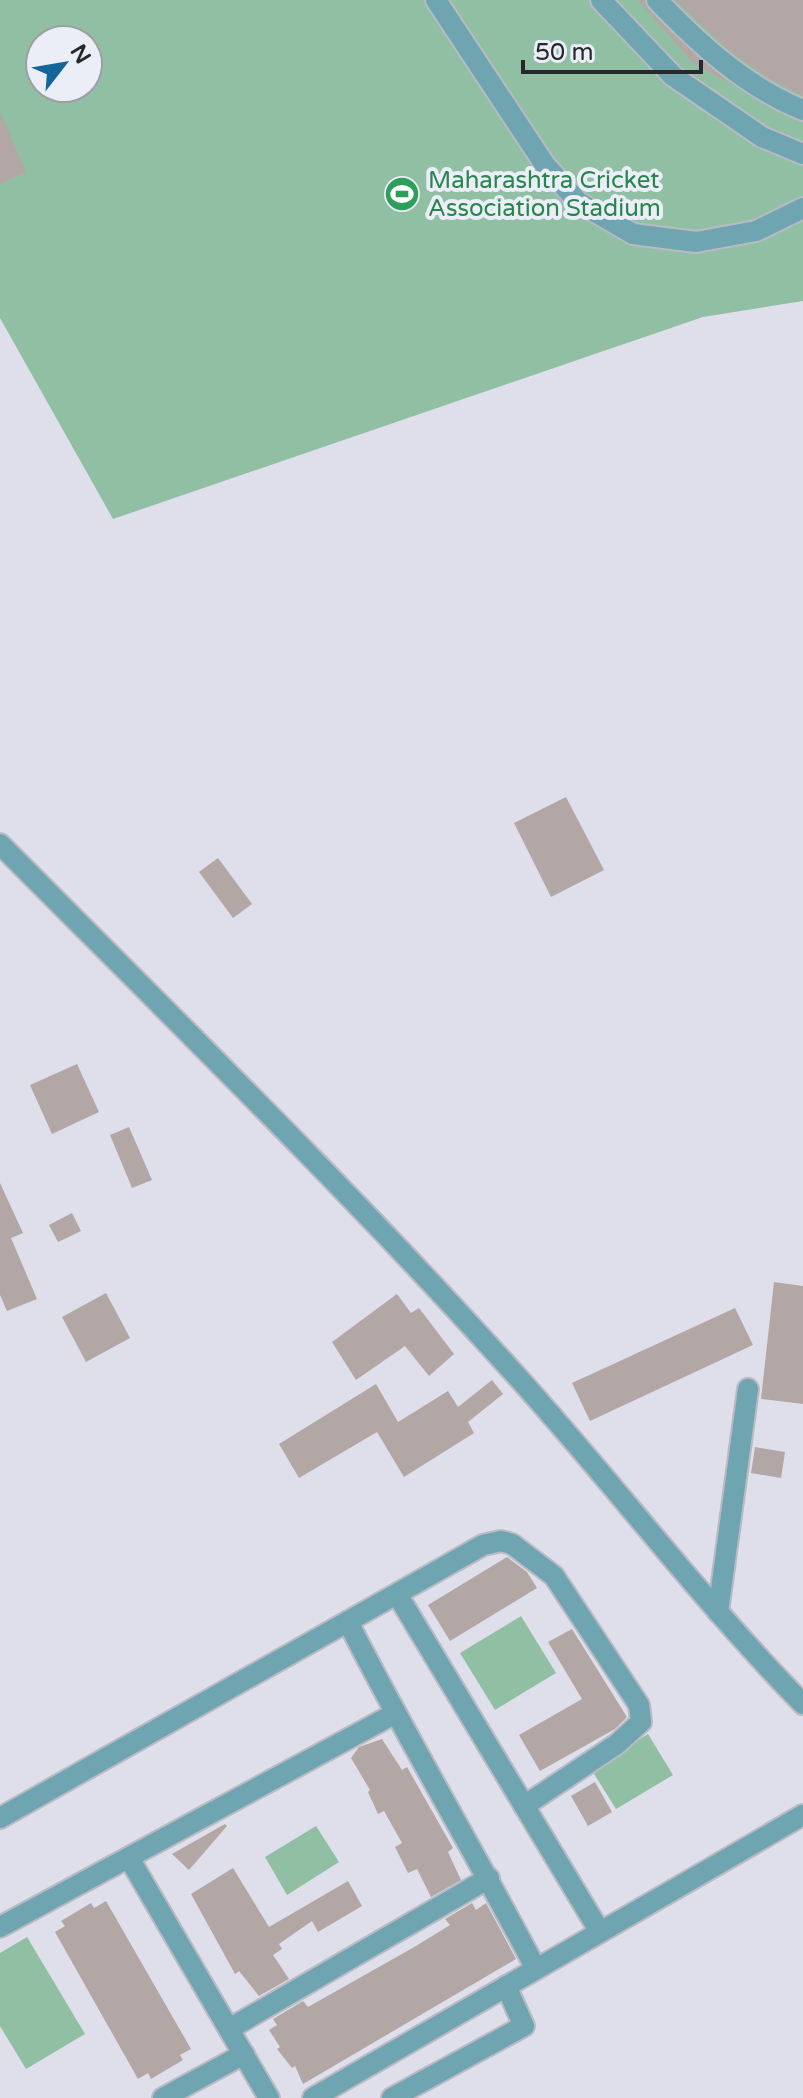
<svg xmlns="http://www.w3.org/2000/svg" width="803" height="2098" font-family="'Varela Round',sans-serif">
<style>
.green{fill:#91bfa4;fill-rule:evenodd}
.building{fill:#b3a7a5}
.lines{fill:none;stroke-linecap:round;stroke-linejoin:round}
.minor-casing{stroke:#b9bac4;stroke-width:24}
.minor{stroke:#6fa5b0;stroke-width:20}
.labels{text-anchor:middle;stroke-width:8;stroke-linejoin:round;paint-order:stroke}
.leisure-label{font-size:24px;fill:#27864d;stroke:#ebedf7;text-anchor:start}
</style>
<rect width="100%" height="100%" fill="#dedfea"/>
<!-- green -->
<g class="green">
<path d="M0,0h803v301l-100,16 -590,202 -113,-201zM40,40h48v48h-48z"/>
<polygon points="521,1616 556,1673 495,1710 460,1653"/>
<polygon points="648,1734 673,1775 616,1809 591,1769"/>
<polygon points="316,1826 339,1862 287,1895 265,1857"/>
<polygon points="27,1937 85,2034 26,2069 0,2026 0,1953"/>
</g>
<!-- building -->
<g class="building">
<polygon points="638,0 644,0 648,9 681,42 730,83 693,63"/>
<polygon points="675,0 803,0 803,96 769,78 732,53"/>
<polygon points="0,112 26,172 0,184"/>
<polygon points="566,797 604,870 551,897 514,823"/>
<polygon points="218,858 252,904 233,918 199,872"/>
<polygon points="77,1064 99,1112 52,1134 30,1085"/>
<polygon points="129,1127 152,1180 132,1188 110,1135"/>
<polygon points="0,1183 23,1233 11,1238 37,1299 7,1311 0,1295"/>
<polygon points="72,1213 81,1231 58,1242 49,1225"/>
<polygon points="774,1282 803,1286 803,1404 761,1399"/>
<polygon points="106,1293 130,1338 86,1362 62,1317"/>
<polygon points="397,1294 411,1313 419,1308 454,1354 429,1376 405,1346 356,1380 332,1342"/>
<polygon points="735,1308 753,1345 590,1421 572,1383"/>
<polygon points="492,1380 503,1394 468,1422 474,1433 404,1477 377,1432 299,1478 279,1444 376,1384 398,1422 448,1391 458,1407"/>
<polygon points="755,1447 785,1452 781,1478 751,1473"/>
<polygon points="507,1557 527,1572 537,1588 450,1641 428,1605"/>
<polygon points="572,1629 627,1717 615,1729 540,1771 519,1735 582,1699 548,1642"/>
<polygon points="382,1739 402,1770 407,1767 453,1848 448,1852 461,1880 431,1897 417,1869 408,1873 395,1847 402,1843 384,1811 378,1814 368,1792 370,1790 351,1758 359,1747"/>
<polygon points="595,1782 612,1812 588,1826 571,1796"/>
<polygon points="225,1824 227,1826 189,1870 172,1854"/>
<polygon points="233,1868 269,1927 348,1881 362,1906 318,1932 312,1921 279,1944 282,1949 273,1955 289,1979 259,1996 239,1971 235,1974 191,1894"/>
<polygon points="106,1901 191,2049 180,2055 183,2060 151,2079 148,2073 138,2079 55,1932 65,1926 61,1921 91,1903 94,1908"/>
<polygon points="472,1903 476,1910 486,1903 516,1959 303,2084 295,2066 292,2068 277,2049 280,2047 269,2030 277,2025 273,2019 303,2001 308,2007 416,1946 450,1925 445,1919"/>
</g>
<g class="lines">
<!-- minor casing -->
<g class="minor-casing">
<g id="minor">
<polyline points="436,0 545,165 578,202 633,234 696,242 756,231 803,208"/>
<polyline points="601,0 673,76 762,137 803,154"/>
<path d="M657,0c42,44 89,87 146,110"/>
<path d="M0,844c173,174 349,346 513,528 99,109 187,227 290,332"/>
<polyline points="397,1594 600,1932"/>
<polyline points="718,1612 748,1389"/>
<path d="M348,1622c59,117 127,230 188,347"/>
<polyline points="0,1818 483,1545 501,1541 512,1544 554,1576 639,1705 641,1722 617,1744 524,1806"/>
<polyline points="129,1858 269,2098"/>
<polyline points="0,1927 394,1714"/>
<polyline points="229,2029 489,1878"/>
<polyline points="163,2098 244,2054"/>
<polyline points="313,2098 803,1815"/>
<polyline points="392,2098 524,2026 506,1986"/>
</g>
</g>
<!-- minor -->
<use href="#minor" class="minor"/>
</g>
<!-- icons -->
<defs>
<g id="stadium-disc" transform="scale(1.8)"><circle r="9.5" fill="#2e9e5b" stroke="#ebedf7"/><path d="M0-5a6.5 5 0 1 0 0 10a6.5 5 0 1 0 0-10ZM-3.5-1.8h7v3.6h-7Z" fill="#fff"/></g>
</defs>
<g fill-rule="evenodd">
<use href="#stadium-disc" x="402" y="194"/>
</g>
<g class="labels">
<!-- leisure labels -->
<g class="leisure-label">
<text x="428" y="188">Maharashtra Cricket<tspan x="428" dy="28">Association Stadium</tspan></text>
</g>
</g>
<!-- north arrow -->
<g transform="translate(64 64) rotate(59)"><circle r="38" fill="#ebedf7" stroke="#9d9ea5" stroke-width="2"/>
<path d="M0-6L14 30L0 20L-14 30Z" fill="#136697"/>
<text y="-12" font-size="22" font-weight="bold" text-anchor="middle" fill="#27282b">N</text>
</g>
<!-- scale -->
<path d="M523 60v12h178v-12" fill="none" stroke="#27282b" stroke-width="4"/>
<text x="535" y="60" font-size="24" fill="#27282b" stroke="#ebedf7" stroke-width="6" paint-order="stroke">50 m</text>
</svg>
